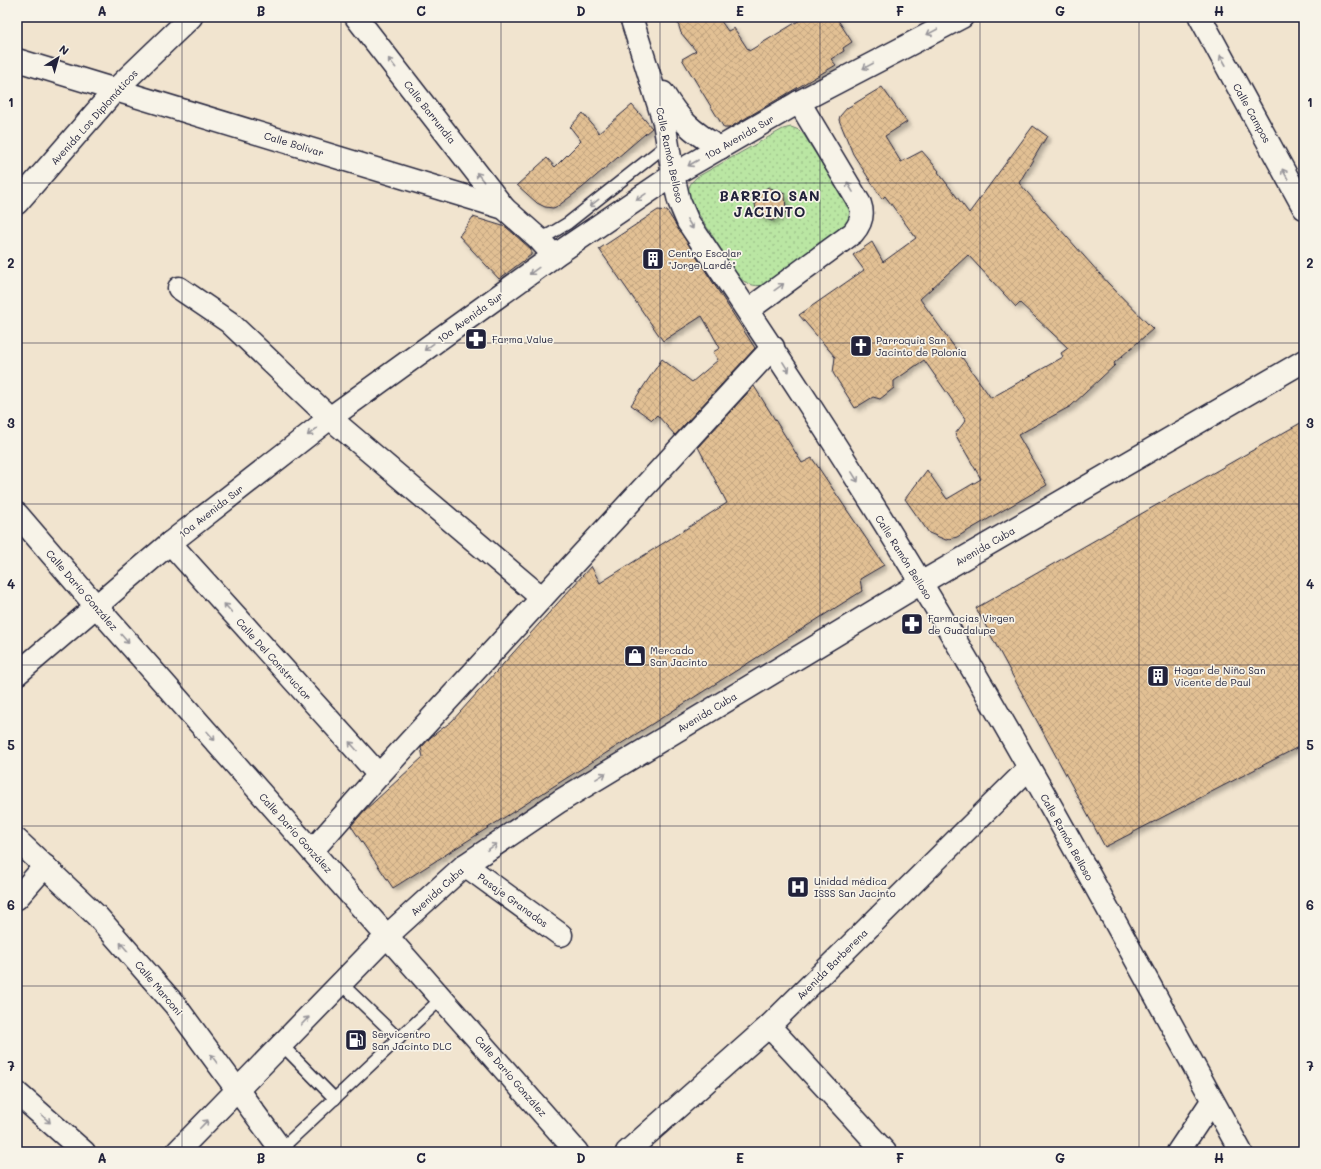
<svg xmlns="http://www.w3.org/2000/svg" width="1321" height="1169" font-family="Mali,sans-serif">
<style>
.green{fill:url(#green-dots);stroke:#6e846f}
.building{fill:url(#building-cross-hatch);stroke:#22223b;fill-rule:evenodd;filter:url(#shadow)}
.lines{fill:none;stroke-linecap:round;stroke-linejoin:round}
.lane-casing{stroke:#22223b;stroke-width:14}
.street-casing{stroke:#22223b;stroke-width:25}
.secondary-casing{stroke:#22223b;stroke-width:25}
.lane{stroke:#f7f3e8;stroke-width:11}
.street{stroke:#f7f3e8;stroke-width:22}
.secondary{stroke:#f7f3e8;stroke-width:22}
.oneway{stroke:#97959a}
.grid{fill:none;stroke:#22223b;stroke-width:1;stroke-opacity:0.55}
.labels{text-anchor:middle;stroke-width:3.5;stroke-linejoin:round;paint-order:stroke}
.street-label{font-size:10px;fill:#22223b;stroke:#f7f3e8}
.poi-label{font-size:10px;fill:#22223b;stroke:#f7f3e8;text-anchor:start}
.district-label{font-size:14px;font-weight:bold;letter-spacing:1px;fill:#22223b;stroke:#f7f3e8}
.neatline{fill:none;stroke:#22223b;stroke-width:1.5}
.grid-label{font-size:13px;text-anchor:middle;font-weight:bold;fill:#22223b}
</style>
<defs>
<pattern id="green-dots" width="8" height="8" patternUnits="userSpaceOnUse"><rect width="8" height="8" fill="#bae6a3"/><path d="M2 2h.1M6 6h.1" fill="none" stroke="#a0c58d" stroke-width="1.8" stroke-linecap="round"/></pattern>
<pattern id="building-cross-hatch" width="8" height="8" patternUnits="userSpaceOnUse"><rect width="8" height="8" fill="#e2c094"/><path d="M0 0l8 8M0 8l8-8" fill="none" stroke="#c2a580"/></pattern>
<filter id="shadow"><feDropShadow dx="3.5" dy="3.5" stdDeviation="2" flood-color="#0004"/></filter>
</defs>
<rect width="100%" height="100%" fill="#f1e4cf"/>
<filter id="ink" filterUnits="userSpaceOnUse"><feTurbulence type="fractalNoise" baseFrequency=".025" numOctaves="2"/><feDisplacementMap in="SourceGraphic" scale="8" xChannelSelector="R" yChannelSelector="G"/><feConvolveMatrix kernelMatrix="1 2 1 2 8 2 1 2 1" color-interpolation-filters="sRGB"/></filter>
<g filter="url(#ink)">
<!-- green -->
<path class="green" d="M791,127l8,3 5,5 46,74 1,8 -4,7 -83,61c-10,2 -19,-1 -26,-9l-47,-74c-5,-10 -3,-18 6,-25l86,-48z"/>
<!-- building -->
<g class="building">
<polygon points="676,17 718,17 728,31 734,28 749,51 805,17 836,17 852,42 843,48 844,51 831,59 836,65 729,128 724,128 682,59 696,51 681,33"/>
<path d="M882,87l25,35 -22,14 16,26 21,-11 17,20 -1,1 31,41 64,-87 14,10 -28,47 89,100 45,46 -39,34 1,2 -44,41 -53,29 29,50 -90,52 -11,3 -17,-7 -24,-34 22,-29 20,29 34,-20 -26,-45 11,-14 -42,-60 -30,21v7l-14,11 -7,-2 -18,11 -22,-35 2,-16 -36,-42 65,-45 -11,-15 19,-13 11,20 33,-24 -31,-42 -3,3 -29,-45 -14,-34 1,-4 7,-8zM968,255l48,52 4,-4 48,45 -7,5 2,4 -72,41 -71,-99z"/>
<polygon points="632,105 652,128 582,188 558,206 553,208 545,207 537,203 517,185 547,158 555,167 581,141 570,127 583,113 599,133"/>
<polygon points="768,187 785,194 786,212 772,221 757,215 754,198"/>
<polygon points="658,210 667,211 755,348 675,435 657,415 652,420 631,405 662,359 692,382 718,360 713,352 720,348 702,316 663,341 599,249"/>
<polygon points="473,217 506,227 531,249 531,255 499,279 459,236"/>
<polygon points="754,386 802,463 812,458 884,565 860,579 862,591 393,888 351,826 364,811 423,757 421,748 431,737 452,721 591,566 600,583 727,503 698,447"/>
<polygon points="1304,421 1304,744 1105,847 976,608"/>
</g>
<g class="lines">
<!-- lane casing -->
<g class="lane-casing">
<g id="lane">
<polyline points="538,238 550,234 568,223 669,143"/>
<polyline points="341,983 399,1039"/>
<polyline points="282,1045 335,1099"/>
<polyline points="281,1149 442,998"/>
</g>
</g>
<!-- street casing -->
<g class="street-casing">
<g id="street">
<polyline points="356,17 504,208"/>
<polyline points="1200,17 1304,208"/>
<polyline points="17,60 504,208 538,238 554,256"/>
<path d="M673,175l6,26 9,21c80,119 159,238 233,361 113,186 215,378 320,569"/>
<polyline points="179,288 229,322 330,418 542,598"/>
<path d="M748,310l105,-77c7,-8 11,-18 7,-29l-61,-102"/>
<polyline points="17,514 96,606 577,1152"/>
<polyline points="170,543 379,775"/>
<polyline points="17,840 97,916 175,1005 283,1152"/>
<polyline points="312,851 379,775 773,347"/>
<polyline points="465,865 561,935"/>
<polyline points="17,898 45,866"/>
<polyline points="769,1026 885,1152"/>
<polyline points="17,1093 84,1152"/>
<polyline points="627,1152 769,1026 1029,768"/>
<polyline points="1178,1152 1212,1101"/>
</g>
</g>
<!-- secondary casing -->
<g class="secondary-casing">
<g id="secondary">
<polyline points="631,17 664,122 673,175"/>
<path d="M663,93c17,28 28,38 57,55"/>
<polyline points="17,203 116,89 191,17"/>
<polyline points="17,674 170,543 330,418 554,256 673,175 799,102 962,17"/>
<polyline points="177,1152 387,936 465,865 560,801 921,583 1304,361"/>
</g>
</g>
<!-- lane -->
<use href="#lane" class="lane"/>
<!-- street -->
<use href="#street" class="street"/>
<!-- secondary -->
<use href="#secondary" class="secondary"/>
</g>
<!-- one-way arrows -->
<defs><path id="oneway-shaft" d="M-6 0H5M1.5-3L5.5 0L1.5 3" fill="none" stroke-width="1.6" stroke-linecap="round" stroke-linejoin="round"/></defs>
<g class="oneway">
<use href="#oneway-shaft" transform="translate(932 32) rotate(152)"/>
<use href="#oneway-shaft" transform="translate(1223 60) rotate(-119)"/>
<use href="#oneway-shaft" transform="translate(392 63) rotate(-128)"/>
<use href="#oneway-shaft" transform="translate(868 66) rotate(152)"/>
<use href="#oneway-shaft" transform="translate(693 163) rotate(150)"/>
<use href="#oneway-shaft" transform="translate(1285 174) rotate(-119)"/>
<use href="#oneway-shaft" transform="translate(480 177) rotate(-128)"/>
<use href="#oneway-shaft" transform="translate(850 187) rotate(-121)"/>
<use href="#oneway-shaft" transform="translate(641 197) rotate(146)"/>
<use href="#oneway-shaft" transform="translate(594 203) rotate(142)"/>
<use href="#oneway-shaft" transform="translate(690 224) rotate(58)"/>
<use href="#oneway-shaft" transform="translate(534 271) rotate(144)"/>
<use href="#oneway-shaft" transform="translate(779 287) rotate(-36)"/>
<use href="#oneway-shaft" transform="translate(429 347) rotate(144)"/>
<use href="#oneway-shaft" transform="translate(786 367) rotate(58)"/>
<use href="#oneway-shaft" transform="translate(312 432) rotate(142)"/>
<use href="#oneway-shaft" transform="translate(855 477) rotate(58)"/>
<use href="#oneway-shaft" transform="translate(228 608) rotate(-132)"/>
<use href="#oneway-shaft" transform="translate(125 639) rotate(49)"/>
<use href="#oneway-shaft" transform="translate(211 736) rotate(49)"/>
<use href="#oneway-shaft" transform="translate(353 746) rotate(-132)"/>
<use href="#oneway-shaft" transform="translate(601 776) rotate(-31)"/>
<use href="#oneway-shaft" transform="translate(492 847) rotate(-34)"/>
<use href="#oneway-shaft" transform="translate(124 947) rotate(-131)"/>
<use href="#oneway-shaft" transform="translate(305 1021) rotate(-46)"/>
<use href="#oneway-shaft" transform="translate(214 1059) rotate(-126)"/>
<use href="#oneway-shaft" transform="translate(46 1119) rotate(42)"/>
<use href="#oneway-shaft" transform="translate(204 1124) rotate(-46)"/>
</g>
</g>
<!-- grid -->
<path class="grid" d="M182,17v1135M341,17v1135M501,17v1135M660,17v1135M820,17v1135M980,17v1135M1139,17v1135M17,183h1287M17,343h1287M17,504h1287M17,665h1287M17,826h1287M17,986h1287"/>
<!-- icons -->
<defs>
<g id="building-square" transform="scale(1.15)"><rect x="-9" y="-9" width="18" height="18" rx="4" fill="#22223b" stroke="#f7f3e8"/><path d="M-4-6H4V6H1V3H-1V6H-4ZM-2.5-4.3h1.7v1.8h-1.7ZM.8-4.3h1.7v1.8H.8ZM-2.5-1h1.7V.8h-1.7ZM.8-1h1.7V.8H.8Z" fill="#fff"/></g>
<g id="pharmacy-square" transform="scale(1.15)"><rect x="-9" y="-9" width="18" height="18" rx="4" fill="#22223b" stroke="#f7f3e8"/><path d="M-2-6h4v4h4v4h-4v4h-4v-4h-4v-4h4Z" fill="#fff"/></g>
<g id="church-square" transform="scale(1.15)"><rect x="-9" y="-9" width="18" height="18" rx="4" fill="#22223b" stroke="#f7f3e8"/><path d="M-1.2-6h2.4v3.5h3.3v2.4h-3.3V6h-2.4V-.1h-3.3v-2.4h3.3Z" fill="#fff"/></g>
<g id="shop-square" transform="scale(1.15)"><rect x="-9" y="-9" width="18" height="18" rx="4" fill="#22223b" stroke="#f7f3e8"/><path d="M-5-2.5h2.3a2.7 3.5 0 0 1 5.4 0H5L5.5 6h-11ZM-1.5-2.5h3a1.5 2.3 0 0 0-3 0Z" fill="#fff"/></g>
<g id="hospital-square" transform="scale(1.15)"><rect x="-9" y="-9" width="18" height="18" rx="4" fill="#22223b" stroke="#f7f3e8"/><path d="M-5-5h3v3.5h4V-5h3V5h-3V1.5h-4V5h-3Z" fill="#fff"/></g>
<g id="fuel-square" transform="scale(1.15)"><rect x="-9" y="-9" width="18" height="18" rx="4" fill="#22223b" stroke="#f7f3e8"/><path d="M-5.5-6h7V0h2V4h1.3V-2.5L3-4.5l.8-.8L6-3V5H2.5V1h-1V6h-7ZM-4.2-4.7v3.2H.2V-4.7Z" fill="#fff"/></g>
</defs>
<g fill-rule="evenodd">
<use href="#building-square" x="653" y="259"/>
<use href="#pharmacy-square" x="476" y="339"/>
<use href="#church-square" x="861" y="346"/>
<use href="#pharmacy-square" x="912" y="624"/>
<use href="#shop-square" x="635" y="656"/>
<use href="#building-square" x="1158" y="676"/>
<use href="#hospital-square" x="798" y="887"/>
<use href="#fuel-square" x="356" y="1040"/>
</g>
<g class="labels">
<!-- street labels -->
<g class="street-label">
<text transform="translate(430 112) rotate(52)" y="4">Calle Barrundia</text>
<text transform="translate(1252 113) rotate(61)" y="4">Calle Campos</text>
<text transform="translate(94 117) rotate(-48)" y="4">Avenida Los Diplomáticos</text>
<text transform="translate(739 137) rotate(-30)" y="4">10a Avenida Sur</text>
<text transform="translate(294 144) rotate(17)" y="4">Calle Bolívar</text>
<text transform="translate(670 155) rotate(78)" y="4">Calle Ramón Belloso</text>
<text transform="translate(470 317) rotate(-36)" y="4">10a Avenida Sur</text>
<text transform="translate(211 511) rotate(-38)" y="4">10a Avenida Sur</text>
<text transform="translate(985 546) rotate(-30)" y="4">Avenida Cuba</text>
<text transform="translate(904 557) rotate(58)" y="4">Calle Ramón Belloso</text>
<text transform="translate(82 590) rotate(49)" y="4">Calle Darío González</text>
<text transform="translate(274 659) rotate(48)" y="4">Calle Del Constructor</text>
<text transform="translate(707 712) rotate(-31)" y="4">Avenida Cuba</text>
<text transform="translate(296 833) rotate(48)" y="4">Calle Darío González</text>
<text transform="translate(1067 837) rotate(61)" y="4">Calle Ramón Belloso</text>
<text transform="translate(437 891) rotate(-42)" y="4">Avenida Cuba</text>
<text transform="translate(513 900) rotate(36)" y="4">Pasaje Granados</text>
<text transform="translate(832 964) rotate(-45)" y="4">Avenida Barberena</text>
<text transform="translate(159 988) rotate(50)" y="4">Calle Marconi</text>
<text transform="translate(511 1076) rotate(49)" y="4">Calle Darío González</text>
</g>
<!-- poi labels -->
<g class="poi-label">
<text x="668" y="257">Centro Escolar<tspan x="668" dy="12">"Jorge Lardé"</tspan></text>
<text x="492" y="343">Farma Value</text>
<text x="876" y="344">Parroquia San<tspan x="876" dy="12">Jacinto de Polonia</tspan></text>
<text x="928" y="622">Farmacias Virgen<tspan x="928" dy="12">de Guadalupe</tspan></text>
<text x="650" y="654">Mercado<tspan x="650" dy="12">San Jacinto</tspan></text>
<text x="1174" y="674">Hogar de Niño San<tspan x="1174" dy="12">Vicente de Paul</tspan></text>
<text x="814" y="885">Unidad médica<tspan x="814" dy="12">ISSS San Jacinto</tspan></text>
<text x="372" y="1038">Servicentro<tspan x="372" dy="12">San Jacinto DLC</tspan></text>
</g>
<!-- district labels -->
<g class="district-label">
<text x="770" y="201">BARRIO SAN<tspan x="770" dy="16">JACINTO</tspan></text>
</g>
</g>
<!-- margin -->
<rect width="1321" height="1169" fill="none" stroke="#f7f3e8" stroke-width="44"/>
<!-- north arrow -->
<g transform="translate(58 58) rotate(37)" stroke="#f7f3e8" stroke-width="3" paint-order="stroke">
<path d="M0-3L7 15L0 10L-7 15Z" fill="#22223b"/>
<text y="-6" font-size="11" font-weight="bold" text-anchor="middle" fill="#22223b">N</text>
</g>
<rect x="22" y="22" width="1277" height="1125" class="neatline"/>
<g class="grid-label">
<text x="102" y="16">A</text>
<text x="261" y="16">B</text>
<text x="421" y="16">C</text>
<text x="581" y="16">D</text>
<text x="740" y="16">E</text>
<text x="900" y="16">F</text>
<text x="1060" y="16">G</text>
<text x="1219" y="16">H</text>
<text x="11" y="107">1</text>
<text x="1310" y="107">1</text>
<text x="11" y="268">2</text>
<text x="1310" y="268">2</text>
<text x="11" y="428">3</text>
<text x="1310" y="428">3</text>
<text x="11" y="589">4</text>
<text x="1310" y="589">4</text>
<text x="11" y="750">5</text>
<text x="1310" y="750">5</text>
<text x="11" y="910">6</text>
<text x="1310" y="910">6</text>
<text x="11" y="1071">7</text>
<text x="1310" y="1071">7</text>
<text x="102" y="1163">A</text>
<text x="261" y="1163">B</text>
<text x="421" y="1163">C</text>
<text x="581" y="1163">D</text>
<text x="740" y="1163">E</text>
<text x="900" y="1163">F</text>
<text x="1060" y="1163">G</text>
<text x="1219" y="1163">H</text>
</g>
</svg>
